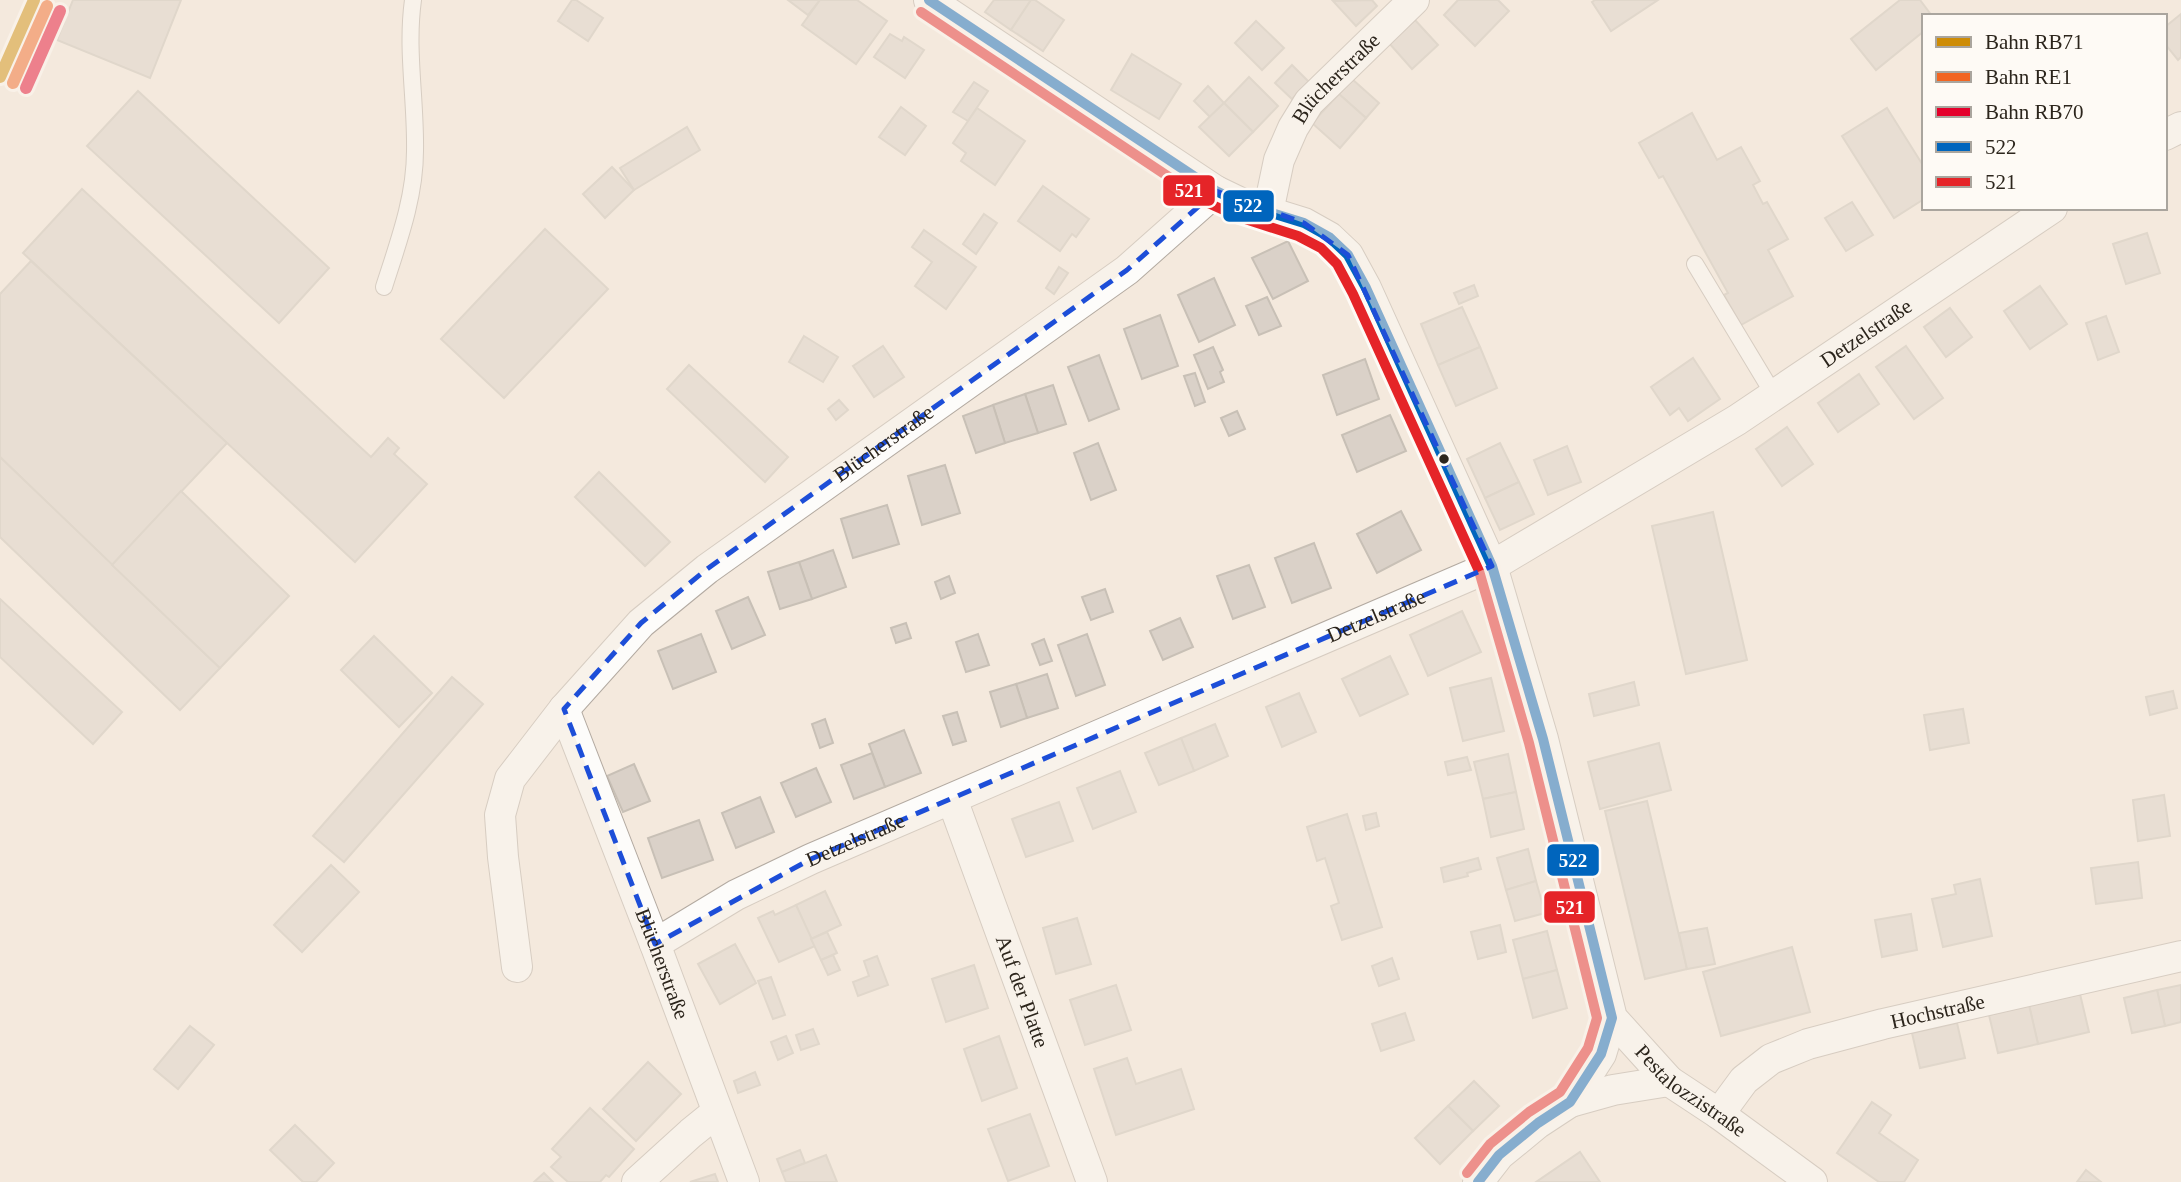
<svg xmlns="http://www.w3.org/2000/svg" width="2181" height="1182" font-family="'Times New Roman',serif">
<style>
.building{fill:#dad1c8;stroke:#c8c0b6;stroke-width:2}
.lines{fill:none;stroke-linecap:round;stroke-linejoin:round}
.lane-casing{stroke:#b3aaa1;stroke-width:18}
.street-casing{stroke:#b3aaa1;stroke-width:32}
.lane{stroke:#fdfcfa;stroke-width:16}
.street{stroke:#fdfcfa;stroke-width:30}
.bus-1-casing{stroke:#fefaf5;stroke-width:16}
.bus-2-casing{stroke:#fefaf5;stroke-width:16}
.bus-1{stroke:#0065bd;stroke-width:10}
.bus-2{stroke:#e52428;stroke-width:10}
.rail-1-casing{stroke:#fefaf5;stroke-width:18}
.rail-2-casing{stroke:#fefaf5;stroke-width:18}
.rail-3-casing{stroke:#fefaf5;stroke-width:18}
.rail-1{stroke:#ce8c06;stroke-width:12}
.rail-2{stroke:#f26522;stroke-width:12}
.rail-3{stroke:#e4002b;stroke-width:12}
.marked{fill:none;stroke:#1d4ed8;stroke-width:5;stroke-dasharray:14 9;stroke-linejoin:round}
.bus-dot{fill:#2c251c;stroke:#fefaf5;stroke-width:2.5}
.labels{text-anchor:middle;stroke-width:7;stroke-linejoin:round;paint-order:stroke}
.street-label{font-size:21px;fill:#2c251c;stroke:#fefaf5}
.line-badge{stroke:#fefaf5;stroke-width:2.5}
.badge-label{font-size:19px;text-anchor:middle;font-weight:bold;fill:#fff}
</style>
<rect width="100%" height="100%" fill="#f4e9dd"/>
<!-- building -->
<g class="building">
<polygon points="73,0 181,0 150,78 57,40"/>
<polygon points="572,0 576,0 603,18 588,41 558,21"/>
<polygon points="788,0 820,0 808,15"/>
<polygon points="820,0 857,0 887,21 856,64 802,25"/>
<polygon points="994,0 1031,0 1011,30 985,12"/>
<polygon points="1031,0 1035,0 1064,20 1043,51 1011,30"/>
<polygon points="1372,0 1377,6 1356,26 1333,1"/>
<polygon points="1458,0 1498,0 1509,11 1475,46 1444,15"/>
<polygon points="1595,0 1658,0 1611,31 1592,2"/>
<polygon points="1900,0 1920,0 1932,16 1924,16 1924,31 1876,70 1851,39"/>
<polygon points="2181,14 2181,57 2178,60 2165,44 2165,27"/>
<polygon points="1415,20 1438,45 1412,69 1389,43"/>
<polygon points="1256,21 1284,48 1262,70 1235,43"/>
<polygon points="890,34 902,41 904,37 924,50 905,78 874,57"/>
<polygon points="1132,54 1181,84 1159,119 1111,90"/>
<polygon points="1292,65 1309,82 1292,99 1275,83"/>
<polygon points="1249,77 1278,106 1253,132 1224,103"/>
<polygon points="1352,79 1379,103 1366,118 1339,94"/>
<polygon points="974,82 988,91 968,121 953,112"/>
<polygon points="1208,86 1224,103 1210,117 1194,101"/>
<polygon points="138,91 329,268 279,323 87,146"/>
<polygon points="1339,94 1366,118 1340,148 1312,123"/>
<polygon points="1224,103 1253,132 1229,156 1199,127"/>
<polygon points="901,107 926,126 905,155 879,137"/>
<polygon points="977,108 1025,141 995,185 961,161 966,153 953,143"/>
<polygon points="1887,108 1924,167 1924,199 1894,218 1842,136"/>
<polygon points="1692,113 1717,160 1741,147 1760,181 1753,185 1763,204 1767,202 1788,239 1768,250 1793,296 1741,325 1724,295 1728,293 1663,176 1659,178 1639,143"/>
<polygon points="687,127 700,150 634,190 620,168"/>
<polygon points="612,167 634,190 605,218 583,194"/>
<polygon points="1043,186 1089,219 1076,237 1072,234 1060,251 1018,221"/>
<polygon points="82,189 371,457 388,438 399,448 394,454 427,484 355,562 23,253"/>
<polygon points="1852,202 1873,235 1846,251 1825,218"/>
<polygon points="984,214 997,223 976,254 963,244"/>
<polygon points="545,229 608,289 504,398 441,339"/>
<polygon points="924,230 976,267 946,309 915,286 932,262 912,247"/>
<polygon points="2147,233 2160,273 2126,284 2113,244"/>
<polygon points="1288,241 1308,281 1273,299 1252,258"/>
<polygon points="31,261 227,443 112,565 0,457 0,294"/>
<polygon points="1059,267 1068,273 1054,294 1046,288"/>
<polygon points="1214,278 1235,325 1199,342 1178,295"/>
<polygon points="1474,285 1478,296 1459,304 1454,293"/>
<polygon points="2040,286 2067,324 2030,349 2004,311"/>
<polygon points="1267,297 1281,326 1259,335 1246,306"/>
<polygon points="1462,307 1480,347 1438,365 1421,324"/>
<polygon points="1950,308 1972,337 1946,357 1924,327"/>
<polygon points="1160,315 1178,366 1142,379 1124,329"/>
<polygon points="2106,316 2119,352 2098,360 2086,323"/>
<polygon points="804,336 838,357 823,382 789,362"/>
<polygon points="883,346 904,377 874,397 853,366"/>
<polygon points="1906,346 1943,398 1914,419 1876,367"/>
<polygon points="1213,347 1223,370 1220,372 1224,382 1208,389 1194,355"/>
<polygon points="1480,347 1497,388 1456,406 1438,365"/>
<polygon points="1099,355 1119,409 1089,421 1068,367"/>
<polygon points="1693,358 1720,399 1688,421 1679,408 1670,415 1651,387"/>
<polygon points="1365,359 1379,399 1337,415 1323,375"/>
<polygon points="689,365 788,457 765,482 667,389"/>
<polygon points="1195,373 1205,402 1195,406 1184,376"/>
<polygon points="1859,374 1879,404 1838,432 1818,403"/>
<polygon points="1053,385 1066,424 1038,433 1025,394"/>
<polygon points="1025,394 1038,433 1005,443 993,405"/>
<polygon points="839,400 848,410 836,420 828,409"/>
<polygon points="993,405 1005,443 976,453 963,416"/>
<polygon points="1237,411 1245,429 1229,436 1221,418"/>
<polygon points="1390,415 1406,451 1357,472 1342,435"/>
<polygon points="1787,427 1813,464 1782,486 1756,449"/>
<polygon points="1098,443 1116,490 1091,500 1074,453"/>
<polygon points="1500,443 1519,482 1485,498 1467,459"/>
<polygon points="1567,446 1581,482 1548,495 1534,460"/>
<polygon points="0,457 220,668 180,710 0,537"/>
<polygon points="945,465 960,513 922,525 908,476"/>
<polygon points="599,472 670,542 645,566 575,497"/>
<polygon points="1519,482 1534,514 1500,530 1485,498"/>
<polygon points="181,491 289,596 220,668 112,565"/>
<polygon points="887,505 899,544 853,558 841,519"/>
<polygon points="1401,511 1421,550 1377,573 1357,534"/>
<polygon points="1713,512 1747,660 1686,674 1652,526"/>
<polygon points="1314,543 1331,588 1292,603 1275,558"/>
<polygon points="833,550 846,587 812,599 799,562"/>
<polygon points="799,562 812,599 780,609 768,572"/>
<polygon points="1249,565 1265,607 1233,619 1217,576"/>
<polygon points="949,576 955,593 941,599 935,582"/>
<polygon points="1105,589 1113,612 1091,620 1082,597"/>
<polygon points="748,597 765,635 732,649 716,611"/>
<polygon points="0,599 122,712 93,744 0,657"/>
<polygon points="1462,611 1481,652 1428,676 1410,635"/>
<polygon points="1180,618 1193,647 1163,660 1150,631"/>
<polygon points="906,623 911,638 896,643 891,628"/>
<polygon points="701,634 716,672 673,689 658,651"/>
<polygon points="978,634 989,665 966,672 956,642"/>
<polygon points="1087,634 1105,685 1076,696 1058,645"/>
<polygon points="374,636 432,693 399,727 341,670"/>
<polygon points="1044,639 1052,661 1040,665 1032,644"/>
<polygon points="1390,656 1408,694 1360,716 1342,679"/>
<polygon points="1047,674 1058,708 1027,718 1016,684"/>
<polygon points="452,677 483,704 344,862 313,836"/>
<polygon points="1491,678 1504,731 1463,741 1450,688"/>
<polygon points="1634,682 1639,705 1594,716 1589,694"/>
<polygon points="1016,684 1027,718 1001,727 990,692"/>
<polygon points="2173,691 2177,708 2150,715 2146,697"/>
<polygon points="1299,693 1316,732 1282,747 1266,707"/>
<polygon points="1963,709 1969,743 1930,750 1924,715"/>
<polygon points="957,712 966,741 953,745 943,716"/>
<polygon points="825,719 833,743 820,748 812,724"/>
<polygon points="1215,724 1228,756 1194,771 1181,738"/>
<polygon points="904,730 921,773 885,787 869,744"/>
<polygon points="1181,738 1194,771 1159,785 1145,753"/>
<polygon points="1659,743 1671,790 1600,809 1588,762"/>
<polygon points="872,753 885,787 854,799 841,765"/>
<polygon points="1508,754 1516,792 1483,799 1474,762"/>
<polygon points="1467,757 1471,770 1448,775 1445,762"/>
<polygon points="634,764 650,801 623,812 607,776"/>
<polygon points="816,768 831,802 796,817 781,783"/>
<polygon points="1120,771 1136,812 1093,829 1077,788"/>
<polygon points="1516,792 1524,829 1491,837 1483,799"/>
<polygon points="2164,795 2170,836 2138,841 2133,800"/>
<polygon points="760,797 774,832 736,848 722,813"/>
<polygon points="1647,801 1687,969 1645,979 1605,811"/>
<polygon points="1059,802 1073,841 1026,857 1012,819"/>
<polygon points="1376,813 1379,826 1366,830 1363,816"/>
<polygon points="1347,814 1382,927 1342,940 1331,906 1339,903 1325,858 1317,861 1307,827"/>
<polygon points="699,820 713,860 662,878 648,838"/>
<polygon points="1528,849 1536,881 1506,890 1497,858"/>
<polygon points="1478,858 1481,869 1467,873 1468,876 1444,882 1441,868"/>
<polygon points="2138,862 2142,898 2096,904 2091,868"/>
<polygon points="331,865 359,892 302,952 274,925"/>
<polygon points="1980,879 1992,936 1943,947 1932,899 1956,894 1954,885"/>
<polygon points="1536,881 1545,913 1515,921 1506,890"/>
<polygon points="825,891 841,925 811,939 796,905"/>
<polygon points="796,905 815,946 779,962 758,918 773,911 775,915"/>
<polygon points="1911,914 1917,950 1882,957 1875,920"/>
<polygon points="1077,918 1091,964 1056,974 1043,928"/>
<polygon points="1500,925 1506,952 1478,959 1471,932"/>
<polygon points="1707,928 1715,964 1687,969 1679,933"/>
<polygon points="1547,931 1557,970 1523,979 1513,940"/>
<polygon points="827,932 837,953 821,960 811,939"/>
<polygon points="735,944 756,983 720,1004 698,964"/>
<polygon points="1792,947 1810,1012 1721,1036 1703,972"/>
<polygon points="833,955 840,970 828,975 821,960"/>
<polygon points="877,956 888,985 858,996 853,982 869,976 864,961"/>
<polygon points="1392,958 1399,979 1379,986 1372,966"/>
<polygon points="974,965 988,1008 946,1022 932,979"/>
<polygon points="1557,970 1567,1008 1533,1018 1523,979"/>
<polygon points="771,977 785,1015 773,1019 758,981"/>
<polygon points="1116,985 1131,1030 1085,1045 1070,1000"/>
<polygon points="2181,985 2181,1022 2165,1026 2157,990"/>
<polygon points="2157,990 2165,1026 2132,1033 2124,998"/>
<polygon points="2080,994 2089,1032 2038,1044 2029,1005"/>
<polygon points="2029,1005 2038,1044 1998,1053 1989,1015"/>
<polygon points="1405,1013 1414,1040 1381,1051 1372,1024"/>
<polygon points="1957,1023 1965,1058 1920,1068 1912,1033"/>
<polygon points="190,1026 214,1045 178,1089 154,1069"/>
<polygon points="813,1029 819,1044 801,1050 796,1035"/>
<polygon points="786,1036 793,1053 778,1060 771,1042"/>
<polygon points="999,1036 1017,1088 982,1101 964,1049"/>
<polygon points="1127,1058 1136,1084 1181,1069 1194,1109 1116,1135 1094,1069"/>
<polygon points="648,1062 681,1094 636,1141 603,1109"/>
<polygon points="755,1072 760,1085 738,1093 734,1081"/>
<polygon points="1474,1081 1499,1106 1473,1131 1448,1106"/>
<polygon points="1872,1102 1891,1115 1879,1133 1918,1160 1904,1182 1879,1182 1837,1153"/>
<polygon points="1448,1106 1473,1131 1440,1164 1415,1138"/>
<polygon points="590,1108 634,1149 609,1177 606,1175 600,1182 568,1182 551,1167 561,1157 552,1149"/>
<polygon points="1030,1114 1049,1166 1008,1181 988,1129"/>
<polygon points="295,1125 334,1163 316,1182 303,1182 270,1150"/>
<polygon points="800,1150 805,1163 782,1172 777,1159"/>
<polygon points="1580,1152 1600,1182 1536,1182"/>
<polygon points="826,1155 837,1182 786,1182 782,1172"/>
<polygon points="2086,1170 2101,1182 2077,1182"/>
<polygon points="544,1173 553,1182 534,1182"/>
<polygon points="715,1174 718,1182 690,1182"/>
</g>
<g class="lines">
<!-- lane casing -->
<g class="lane-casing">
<g id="lane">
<polyline points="1695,264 1774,395"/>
<path d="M384,287c14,-44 31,-89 31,-136 1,-51 -9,-101 -2,-151"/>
</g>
</g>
<!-- street casing -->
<g class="street-casing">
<g id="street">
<path id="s1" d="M929,0l287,191 27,13 61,19 25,14 19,18 18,33 126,278 51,173 69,279 57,63 50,33 93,68"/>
<polyline points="2165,135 2181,127"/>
<path id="s2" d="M1268,212l11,-52 14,-32 16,-26 105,-102"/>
<path id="s3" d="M564,709l91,235 89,238"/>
<path id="s4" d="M952,799l140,383"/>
<path id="s5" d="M655,944l81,-49 75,-36 681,-293 245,-146 315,-212"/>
<path id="s6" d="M517,967l-14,-110 -3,-42 10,-36 54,-70 77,-86 66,-54 420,-299 89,-79"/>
<polyline points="1570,1102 1613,1090 1669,1081"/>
<path id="s7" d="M1719,1114l25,-34 27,-21 37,-15 75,-20 298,-68"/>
<polyline points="637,1182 691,1133 717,1112"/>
<polyline points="1478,1182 1499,1155 1538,1123 1570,1102 1601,1054 1612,1018"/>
</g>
</g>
<!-- lane -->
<use href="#lane" class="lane"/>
<!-- street -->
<use href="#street" class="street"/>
<!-- bus-1 casing -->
<g class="bus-1-casing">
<polyline id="bus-1" points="929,0 1216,191 1243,204 1304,223 1329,237 1348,255 1366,288 1492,566 1543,739 1612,1018 1601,1054 1570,1102 1538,1123 1499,1155 1478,1182"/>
</g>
<!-- bus-2 casing -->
<g class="bus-2-casing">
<polyline id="bus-2" points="921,12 1208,203 1239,217 1298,236 1321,248 1337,264 1353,294 1479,571 1529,743 1597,1018 1588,1048 1560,1092 1529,1112 1490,1144 1467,1173"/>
</g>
<!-- bus-1 -->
<use href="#bus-1" class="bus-1"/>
<!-- bus-2 -->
<use href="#bus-2" class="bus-2"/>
<!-- rail-1 casing -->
<g class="rail-1-casing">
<polyline id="rail-1" points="0,77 34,0"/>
</g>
<!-- rail-2 casing -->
<g class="rail-2-casing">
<polyline id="rail-2" points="13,83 47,6"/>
</g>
<!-- rail-3 casing -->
<g class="rail-3-casing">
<polyline id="rail-3" points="26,88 60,11"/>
</g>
<!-- rail-1 -->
<use href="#rail-1" class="rail-1"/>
<!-- rail-2 -->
<use href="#rail-2" class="rail-2"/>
<!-- rail-3 -->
<use href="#rail-3" class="rail-3"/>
</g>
<!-- marked area -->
<path d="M0 0H2181V1182H0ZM1216,191l88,32 44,32 144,311 -681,293 -156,85 -91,-235 77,-86 66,-54 420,-299z" fill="#f4e9dd" fill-opacity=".55" fill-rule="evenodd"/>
<path class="marked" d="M1216,191l88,32 44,32 144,311 -681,293 -156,85 -91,-235 77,-86 66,-54 420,-299z"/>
<!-- markers -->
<circle class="bus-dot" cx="1444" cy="459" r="6"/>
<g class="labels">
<!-- street labels -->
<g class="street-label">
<text dy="7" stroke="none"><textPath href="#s2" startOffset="154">Blücherstraße</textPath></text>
<text dy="7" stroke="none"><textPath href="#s5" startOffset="1360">Detzelstraße</textPath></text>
<text dy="7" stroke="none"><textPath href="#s6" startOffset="696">Blücherstraße</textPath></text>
<text dy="7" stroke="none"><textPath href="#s5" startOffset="793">Detzelstraße</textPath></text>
<text dy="7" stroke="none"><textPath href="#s5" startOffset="226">Detzelstraße</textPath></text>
<text dy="7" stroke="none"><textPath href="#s3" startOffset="273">Blücherstraße</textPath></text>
<text dy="7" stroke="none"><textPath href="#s4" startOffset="205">Auf der Platte</textPath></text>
<text dy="7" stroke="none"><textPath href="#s7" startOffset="250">Hochstraße</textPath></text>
<text dy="7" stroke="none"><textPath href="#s1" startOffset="1412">Pestalozzistraße</textPath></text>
</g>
</g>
<g class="line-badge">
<rect x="1162" y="174" width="54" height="33" rx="7" fill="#e52428"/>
<rect x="1222" y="189" width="53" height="34" rx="7" fill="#0065bd"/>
<rect x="1546" y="843" width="54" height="34" rx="7" fill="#0065bd"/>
<rect x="1543" y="890" width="53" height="34" rx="7" fill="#e52428"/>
</g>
<g class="badge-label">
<text x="1189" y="197">521</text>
<text x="1248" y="212">522</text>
<text x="1573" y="867">522</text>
<text x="1570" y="914">521</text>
</g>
<!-- legend -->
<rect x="1922" y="14" width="245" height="196" fill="#fefaf5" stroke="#aaa59e" stroke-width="2"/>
<rect x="1936" y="37" width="35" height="10" fill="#ce8c06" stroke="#aaa59e" stroke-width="2"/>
<text x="1985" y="49" font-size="21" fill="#2c251c">Bahn RB71</text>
<rect x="1936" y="72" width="35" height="10" fill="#f26522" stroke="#aaa59e" stroke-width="2"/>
<text x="1985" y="84" font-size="21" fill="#2c251c">Bahn RE1</text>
<rect x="1936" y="107" width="35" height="10" fill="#e4002b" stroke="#aaa59e" stroke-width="2"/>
<text x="1985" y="119" font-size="21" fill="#2c251c">Bahn RB70</text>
<rect x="1936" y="142" width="35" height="10" fill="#0065bd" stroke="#aaa59e" stroke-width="2"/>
<text x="1985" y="154" font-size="21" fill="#2c251c">522</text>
<rect x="1936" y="177" width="35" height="10" fill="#e52428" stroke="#aaa59e" stroke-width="2"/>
<text x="1985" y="189" font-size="21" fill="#2c251c">521</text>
</svg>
